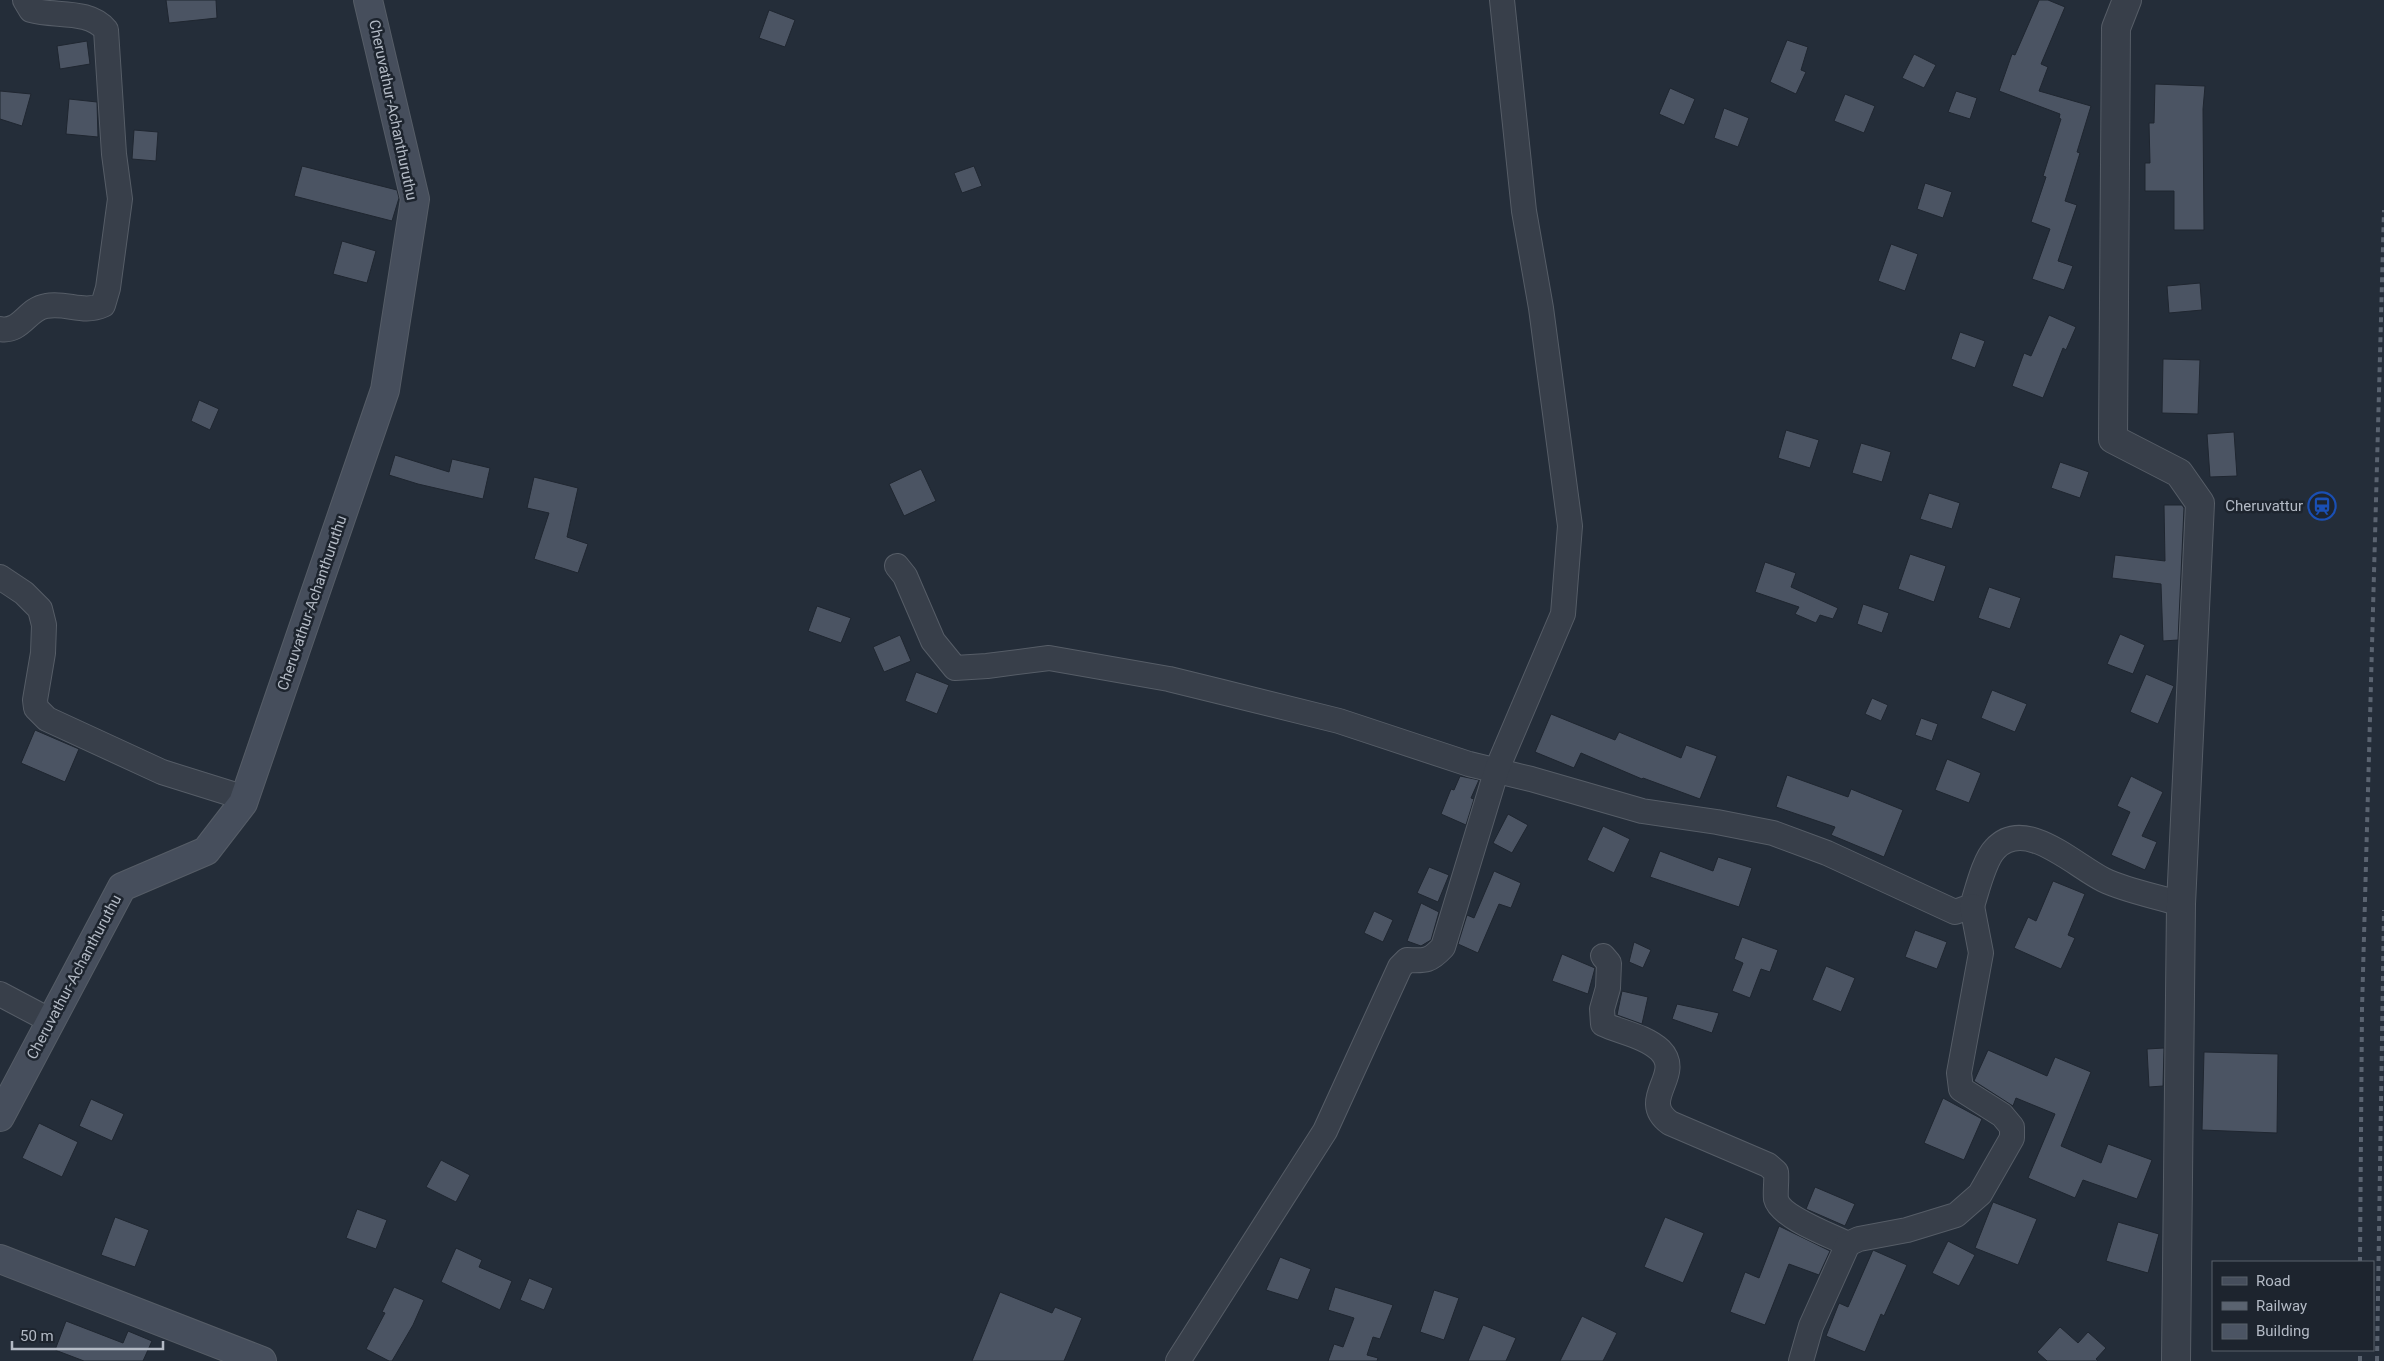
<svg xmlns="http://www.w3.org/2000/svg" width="2384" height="1361" font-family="Roboto,sans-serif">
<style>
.building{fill:#4b5463;stroke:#1f2630}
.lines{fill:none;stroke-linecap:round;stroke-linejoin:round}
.minor-casing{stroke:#565d67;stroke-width:26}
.tertiary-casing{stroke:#565d67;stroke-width:30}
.secondary-casing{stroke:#565d67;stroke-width:30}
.minor{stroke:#383f4a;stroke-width:24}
.tertiary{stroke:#383f4a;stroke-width:28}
.secondary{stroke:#464e5c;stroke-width:28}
.rail{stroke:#5a6370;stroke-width:4;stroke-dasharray:5 5;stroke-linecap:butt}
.labels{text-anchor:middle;stroke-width:5;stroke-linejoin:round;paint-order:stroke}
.street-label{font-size:15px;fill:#b3bac5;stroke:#1d242e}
.poi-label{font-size:15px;fill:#b3bac5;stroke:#1d242e;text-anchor:end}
</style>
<rect width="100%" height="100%" fill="#242d39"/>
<!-- building -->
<g class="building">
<polygon points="166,0 216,0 217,18 169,23"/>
<polygon points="2039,0 2048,0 2065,7 2041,64 2048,67 2039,91 2091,106 2077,152 2080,153 2065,201 2077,205 2058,261 2073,266 2064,290 2032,279 2050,229 2031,222 2046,177 2043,176 2061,119 2059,118 2060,114 1999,91 2012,54 2015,55"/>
<polygon points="769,10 795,20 785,47 759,38"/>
<polygon points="1787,40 1808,47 1801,70 1806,72 1796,94 1770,82"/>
<polygon points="87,41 90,64 60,69 57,46"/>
<polygon points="1914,54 1936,65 1924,88 1902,78"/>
<polygon points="2155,84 2205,86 2203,109 2204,230 2174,230 2174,191 2145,191 2145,163 2150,163 2149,123 2154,123"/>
<polygon points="1670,88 1695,99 1684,125 1659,114"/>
<polygon points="0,91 31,94 22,126 0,119"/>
<polygon points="1956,91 1977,98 1970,119 1948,112"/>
<polygon points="1845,94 1875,106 1864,133 1834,121"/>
<polygon points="69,99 97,102 98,137 66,134"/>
<polygon points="1724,108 1749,118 1738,147 1714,138"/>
<polygon points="134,130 158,132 156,161 132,159"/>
<polygon points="302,166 397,190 399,198 392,221 294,196"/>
<polygon points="974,166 982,186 962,193 954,173"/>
<polygon points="1925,183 1952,192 1943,218 1917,209"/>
<polygon points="342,241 376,251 367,283 333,274"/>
<polygon points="1891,244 1918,254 1905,291 1878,281"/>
<polygon points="2200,283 2202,310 2169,313 2167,286"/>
<polygon points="2049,315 2076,327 2066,350 2063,348 2043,398 2012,386 2024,353 2031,356"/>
<polygon points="1960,332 1985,341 1975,368 1951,359"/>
<polygon points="2163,359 2200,360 2198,414 2162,413"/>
<polygon points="199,400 219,409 210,430 191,421"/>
<polygon points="1786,430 1819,440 1810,468 1778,458"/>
<polygon points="2234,432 2237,476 2210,477 2207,434"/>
<polygon points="1861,443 1891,452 1882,482 1852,473"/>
<polygon points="395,455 449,472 452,459 490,468 483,499 418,484 389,475"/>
<polygon points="2060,462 2089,472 2080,498 2051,488"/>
<polygon points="921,469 936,501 904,516 889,484"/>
<polygon points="534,477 578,488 567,537 588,544 578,573 534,559 549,513 527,508"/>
<polygon points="1929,493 1960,503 1952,529 1920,519"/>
<polygon points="2164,505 2182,505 2184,508 2178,640 2163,641 2161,584 2112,578 2115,555 2165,561"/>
<polygon points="1910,554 1946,566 1934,602 1898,589"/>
<polygon points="1765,562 1796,573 1791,587 1838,608 1833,619 1820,615 1816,623 1795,614 1799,607 1755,592"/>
<polygon points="1989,587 2021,598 2010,629 1978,618"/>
<polygon points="1863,604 1889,613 1882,633 1857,624"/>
<polygon points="817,606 851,618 841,643 808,631"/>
<polygon points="2120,634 2145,645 2133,674 2107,664"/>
<polygon points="900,635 911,661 884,672 873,647"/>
<polygon points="916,672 949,685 937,714 905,701"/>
<polygon points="2146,674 2174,686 2158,724 2130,712"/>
<polygon points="1992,690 2027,704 2015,732 1981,718"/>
<polygon points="1872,698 1888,705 1881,721 1865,714"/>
<polygon points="1551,714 1615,740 1619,732 1681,758 1686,745 1717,756 1700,799 1643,778 1642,779 1581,753 1574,768 1535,752"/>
<polygon points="1921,718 1938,724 1932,741 1915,735"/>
<polygon points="35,730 79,749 65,782 21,763"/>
<polygon points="1947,759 1981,773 1969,803 1935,790"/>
<polygon points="1787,775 1848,797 1851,789 1903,810 1884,857 1831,835 1835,827 1776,807"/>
<polygon points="1460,776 1479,780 1471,798 1474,799 1466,825 1441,814 1451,789 1454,790"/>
<polygon points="2131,776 2163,792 2142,836 2157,842 2145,870 2111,855 2130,812 2117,806"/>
<polygon points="1508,814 1528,825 1512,853 1493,843"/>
<polygon points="1603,826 1630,839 1614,873 1587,860"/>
<polygon points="1660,851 1713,871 1718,857 1752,868 1739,907 1650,877"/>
<polygon points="1429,867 1449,875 1438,902 1417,893"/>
<polygon points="1494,871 1521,883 1511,908 1499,904 1478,953 1458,944 1467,915 1474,918"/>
<polygon points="2053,881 2085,894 2068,935 2075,938 2061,969 2014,948 2028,917 2036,921"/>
<polygon points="1421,903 1439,912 1431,940 1421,946 1407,941"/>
<polygon points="1374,911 1393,920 1383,942 1364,933"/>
<polygon points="1915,930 1947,942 1937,969 1905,957"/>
<polygon points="1742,937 1778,950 1770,972 1761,969 1750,998 1732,991 1743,963 1734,959"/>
<polygon points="1634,942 1651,950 1643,968 1629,962"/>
<polygon points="1562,954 1595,968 1588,994 1552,981"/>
<polygon points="1826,966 1855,978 1841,1012 1812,1000"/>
<polygon points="1622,991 1648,997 1642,1024 1617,1015"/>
<polygon points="1677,1004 1719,1013 1712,1033 1672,1019"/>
<polygon points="2164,1048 2163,1086 2149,1087 2147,1049"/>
<polygon points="1988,1050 2047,1076 2055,1057 2091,1072 2061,1146 2101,1163 2108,1144 2152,1160 2137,1199 2083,1180 2075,1198 2028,1178 2055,1114 2016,1098 2013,1106 1974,1081"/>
<polygon points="2204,1052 2278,1054 2277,1133 2202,1130"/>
<polygon points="1943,1098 1982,1119 1964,1160 1924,1143"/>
<polygon points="91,1099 124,1114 112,1141 79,1126"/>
<polygon points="39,1123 78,1142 62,1177 22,1158"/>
<polygon points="441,1160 470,1175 456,1202 426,1187"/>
<polygon points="1815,1187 1855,1204 1845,1226 1806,1209"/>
<polygon points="1993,1202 2037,1219 2018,1265 1975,1248"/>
<polygon points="357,1209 387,1220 376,1249 346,1238"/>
<polygon points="115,1217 149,1230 135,1267 101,1255"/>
<polygon points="1665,1217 1704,1233 1683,1283 1644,1267"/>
<polygon points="2118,1222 2159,1234 2148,1273 2106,1261"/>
<polygon points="1779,1226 1830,1251 1819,1275 1789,1264 1765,1325 1730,1312 1745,1272 1759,1278"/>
<polygon points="1948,1241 1975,1255 1959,1286 1932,1273"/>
<polygon points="456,1248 482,1260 479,1267 512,1281 500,1310 441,1282"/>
<polygon points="1873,1250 1907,1265 1884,1316 1881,1314 1865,1352 1826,1336 1839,1303 1848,1307"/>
<polygon points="1280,1257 1311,1269 1298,1300 1266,1290"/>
<polygon points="529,1278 553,1288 544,1310 520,1300"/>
<polygon points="394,1287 424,1300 413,1325 392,1361 389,1361 366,1349 385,1313 382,1312"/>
<polygon points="1335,1287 1393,1305 1380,1339 1373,1337 1367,1355 1378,1358 1377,1361 1328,1361 1334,1344 1343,1347 1354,1318 1328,1310"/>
<polygon points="1434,1290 1459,1298 1444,1340 1420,1332"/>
<polygon points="1000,1292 1052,1313 1055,1307 1082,1318 1064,1361 972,1361"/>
<polygon points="1582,1316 1617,1333 1603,1361 1560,1361"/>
<polygon points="66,1321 123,1343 128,1331 152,1341 143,1361 84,1361 55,1350"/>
<polygon points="1483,1325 1516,1338 1506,1361 1468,1361"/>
<polygon points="2060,1327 2078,1343 2088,1332 2106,1348 2096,1359 2098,1361 2047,1361 2037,1352"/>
</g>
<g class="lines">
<!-- minor casing -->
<g class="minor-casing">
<g id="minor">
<path d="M0,329c21,4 27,-20 46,-23 21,-4 37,8 57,-1l5,-17 12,-89 -6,-45 -8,-124c-17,-21 -51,-13 -75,-20l-6,-10"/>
<path d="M897,566l8,10 28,65 22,27 32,-2 62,-8 120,21 53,13 117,29 130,43 62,15 111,32 75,11 56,11 54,20 128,59 17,-6c5,-15 12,-46 23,-57 30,-33 80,17 109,31 23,11 52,16 77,24"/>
<polyline points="0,577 24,593 40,609 44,625 43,653 35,700 36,708 47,719 162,772 245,798"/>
<path d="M1603,956l6,7 -1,25 -6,21 1,15c17,8 42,12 57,26 25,25 -23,49 10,73l98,42 8,7c1,8 -1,19 0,27 4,18 56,37 72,45"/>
<polyline points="0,994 51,1021"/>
<path d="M1178,1361l147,-230 75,-164 7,-7c19,1 23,1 36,-13l54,-178 66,-155 7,-88 -29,-218 -17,-97 -22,-211"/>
<polyline points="1801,1361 1811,1326 1848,1244 1859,1239 1907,1230 1956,1215 1980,1194 2012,1138 2012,1127 2002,1115 1961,1089 1959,1073 1981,953 1972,906"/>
</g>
</g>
<!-- tertiary casing -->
<g class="tertiary-casing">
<polyline id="tertiary" points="2127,0 2116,28 2113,439 2179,473 2200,503 2181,904 2176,1361"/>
</g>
<!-- secondary casing -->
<g class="secondary-casing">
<g id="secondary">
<polyline points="0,1117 122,887 206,851 243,803 385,390 415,199 368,0"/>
<polyline points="0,1259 262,1361"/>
</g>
</g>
<!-- minor -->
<use href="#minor" class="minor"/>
<!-- tertiary -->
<use href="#tertiary" class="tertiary"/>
<!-- secondary -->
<use href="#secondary" class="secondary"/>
<!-- rail -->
<g class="rail">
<polyline points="2360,1262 2362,1009 2384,210"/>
<polyline points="2360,1361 2360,1350"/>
<polyline points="2377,1361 2384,910"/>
</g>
</g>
<!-- icons -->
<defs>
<g id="station-ring" transform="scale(1.4375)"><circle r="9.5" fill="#1d242e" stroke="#1a4fb4" stroke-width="1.5"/><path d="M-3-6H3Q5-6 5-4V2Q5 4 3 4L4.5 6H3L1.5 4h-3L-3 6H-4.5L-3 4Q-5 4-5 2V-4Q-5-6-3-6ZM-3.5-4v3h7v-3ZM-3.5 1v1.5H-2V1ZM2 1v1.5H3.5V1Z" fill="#1a4fb4"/></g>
</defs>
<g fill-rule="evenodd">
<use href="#station-ring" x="2322" y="506"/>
</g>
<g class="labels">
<!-- street labels -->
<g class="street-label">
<text transform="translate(393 110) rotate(78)" y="5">Cheruvathur-Achanthuruthu</text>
<text transform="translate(312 603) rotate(-71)" y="5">Cheruvathur-Achanthuruthu</text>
<text transform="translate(74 977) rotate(-62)" y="5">Cheruvathur-Achanthuruthu</text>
</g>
<!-- poi labels -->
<g class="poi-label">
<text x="2303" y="511">Cheruvattur</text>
</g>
</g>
<!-- legend -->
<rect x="2212" y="1261" width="162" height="90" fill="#1d242e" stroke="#59606a"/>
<rect x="2222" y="1277" width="25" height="8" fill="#464e5c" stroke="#59606a"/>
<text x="2256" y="1286" font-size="15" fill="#b3bac5">Road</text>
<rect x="2222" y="1302" width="25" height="8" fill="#5a6370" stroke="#59606a"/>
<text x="2256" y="1311" font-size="15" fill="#b3bac5">Railway</text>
<rect x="2222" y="1324" width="25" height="15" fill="#4b5463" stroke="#59606a"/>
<text x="2256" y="1336" font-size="15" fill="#b3bac5">Building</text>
<!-- scale -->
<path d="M12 1341v8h151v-8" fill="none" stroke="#b3bac5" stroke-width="2.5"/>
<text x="20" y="1341" font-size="15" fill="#b3bac5" stroke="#1d242e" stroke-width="4" paint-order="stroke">50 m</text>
</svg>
